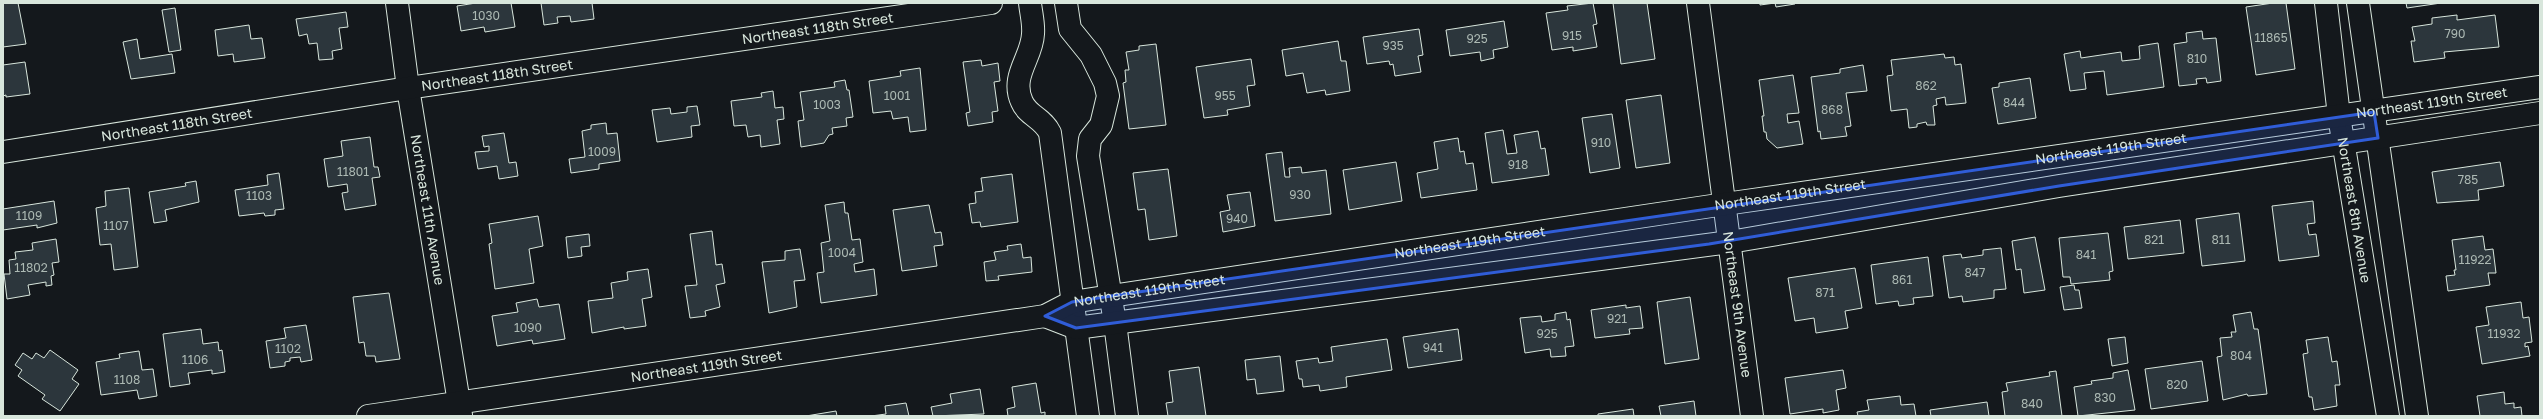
<svg xmlns="http://www.w3.org/2000/svg" width="2543" height="419" font-family="'Golos Text',sans-serif">
<style>
.building{fill:#2c363c;stroke:#d8e6dc}
.lines{fill:none;stroke-linecap:round;stroke-linejoin:round}
.minor-casing{stroke:#d8e6dc;stroke-width:24}
.minor{stroke:#14181c;stroke-width:22}
.marked{fill:#305dd8;fill-opacity:0.2;stroke:#305dd8;stroke-width:3;stroke-linejoin:round}
.labels{text-anchor:middle;stroke-width:3;stroke-linejoin:round;paint-order:stroke}
.number-label{font-size:12px;fill:#adbab4}
.street-label{font-size:14px;fill:#d8e6dc;stroke:#14181c}
</style>
<rect width="100%" height="100%" fill="#14181c"/>
<!-- building -->
<g class="building">
<polygon points="3,3 18,3 26,44 3,47"/>
<polygon points="476,3 511,3 515,27 485,32 484,27 461,31 457,6"/>
<polygon points="541,3 592,3 594,19 571,22 570,16 557,17 558,23 544,25"/>
<polygon points="1593,3 1597,24 1593,25 1597,47 1573,51 1573,47 1552,50 1546,13 1568,10 1567,6"/>
<polygon points="1613,3 1647,3 1655,59 1621,64"/>
<polygon points="1760,3 1795,3 1795,4 1776,7 1775,3 1760,5"/>
<polygon points="2273,3 2286,3 2295,69 2256,75 2246,7"/>
<polygon points="2406,3 2441,3 2407,8"/>
<polygon points="175,8 181,50 169,52 162,10"/>
<polygon points="346,12 348,27 339,28 342,49 332,51 333,59 319,60 317,43 309,44 307,34 299,36 296,19"/>
<polygon points="2457,15 2457,20 2495,15 2499,47 2444,52 2445,58 2414,62 2411,41 2415,41 2412,27 2432,24 2432,18"/>
<polygon points="1504,21 1508,47 1493,50 1494,58 1481,61 1480,52 1450,56 1446,30"/>
<polygon points="249,25 251,39 262,38 265,58 234,62 233,54 218,56 215,30"/>
<polygon points="1419,29 1423,55 1418,56 1421,72 1395,76 1393,64 1390,65 1389,61 1367,64 1363,37"/>
<polygon points="2202,31 2203,39 2216,38 2221,81 2207,83 2206,78 2196,79 2197,84 2179,86 2174,44 2187,42 2186,33"/>
<polygon points="137,39 140,59 172,54 175,73 131,79 123,42"/>
<polygon points="1338,41 1341,61 1346,61 1350,91 1326,95 1325,90 1307,93 1303,73 1286,76 1282,50"/>
<polygon points="2158,43 2164,87 2107,95 2104,71 2084,73 2086,89 2070,91 2064,54 2080,51 2081,58 2121,52 2122,61 2140,59 2139,46"/>
<polygon points="1156,44 1166,125 1129,129 1123,83 1126,82 1125,70 1129,70 1126,52 1139,50 1139,46"/>
<polygon points="1944,54 1945,58 1954,57 1955,65 1961,64 1966,103 1946,105 1945,97 1936,99 1937,105 1933,106 1935,125 1927,125 1926,122 1917,124 1917,127 1909,128 1907,109 1891,111 1887,76 1893,75 1891,60"/>
<polygon points="1251,59 1255,85 1247,86 1250,106 1227,110 1228,115 1204,118 1196,67"/>
<polygon points="981,60 982,66 998,63 1000,81 994,82 998,111 992,112 993,122 968,126 966,113 970,112 963,62"/>
<polygon points="25,62 30,94 6,97 6,95 3,96 3,65"/>
<polygon points="1863,65 1867,91 1846,93 1851,126 1845,127 1847,136 1821,139 1820,131 1818,132 1811,77 1840,73 1840,69"/>
<polygon points="920,68 926,130 910,132 908,117 893,119 891,111 873,113 869,81 901,76 900,71"/>
<polygon points="1793,75 1799,113 1787,114 1788,123 1799,121 1803,144 1777,148 1767,139 1766,132 1764,132 1762,116 1764,116 1759,80"/>
<polygon points="2030,78 2036,118 1998,124 1992,88 1999,87 1999,83"/>
<polygon points="845,80 847,90 849,90 853,117 846,118 847,126 832,128 833,134 829,135 824,143 801,147 798,121 804,120 800,92 835,87 834,82"/>
<polygon points="773,91 775,108 783,107 784,119 777,120 780,144 761,147 760,135 748,137 746,125 734,126 731,101 762,97 761,93"/>
<polygon points="1661,95 1670,163 1636,168 1626,100"/>
<polygon points="697,106 700,125 691,126 692,137 657,142 652,110 670,108 671,114 687,112 687,107"/>
<polygon points="1612,114 1620,168 1590,173 1582,118"/>
<polygon points="606,123 607,134 617,133 620,161 599,164 599,169 571,173 569,159 585,157 582,131 591,129 591,125"/>
<polygon points="1503,130 1507,154 1517,153 1514,135 1538,131 1541,149 1545,148 1549,175 1492,183 1485,133"/>
<polygon points="504,133 509,163 516,162 518,176 499,179 497,166 478,169 475,152 489,151 489,146 484,147 482,136"/>
<polygon points="370,137 374,167 378,167 380,177 372,178 376,205 345,210 342,193 348,192 347,184 328,187 324,159 343,156 341,141"/>
<polygon points="1458,138 1460,152 1464,151 1466,164 1473,163 1477,190 1421,198 1417,173 1438,169 1434,142"/>
<polygon points="1282,152 1285,177 1290,177 1289,168 1301,167 1302,173 1326,170 1331,214 1275,221 1266,154"/>
<polygon points="1396,162 1402,201 1349,210 1343,170"/>
<polygon points="2500,162 2504,186 2478,190 2479,200 2437,203 2432,172"/>
<polygon points="1168,169 1177,236 1149,240 1145,209 1138,210 1133,173"/>
<polygon points="279,173 284,209 275,210 275,215 265,216 264,213 239,216 235,190 268,185 267,175"/>
<polygon points="1012,174 1018,222 981,227 980,222 972,223 969,204 976,203 975,192 983,191 981,178"/>
<polygon points="196,181 199,202 165,210 167,221 154,223 149,192 186,186 185,183"/>
<polygon points="129,188 138,267 114,270 111,244 100,245 96,208 106,206 105,191"/>
<polygon points="1250,192 1255,226 1223,232 1220,212 1230,210 1227,195"/>
<polygon points="54,201 57,223 37,228 37,225 3,230 3,209"/>
<polygon points="2313,201 2315,223 2307,224 2309,235 2316,234 2319,256 2279,261 2272,206"/>
<polygon points="844,202 845,213 848,213 852,240 860,239 863,262 854,264 855,272 874,269 877,295 821,303 817,273 824,272 821,243 830,241 825,205"/>
<polygon points="929,205 935,233 941,232 943,245 934,246 937,266 902,271 893,210"/>
<polygon points="2239,213 2245,261 2202,266 2196,219"/>
<polygon points="538,216 543,246 529,249 534,283 495,289 489,244 492,243 489,224"/>
<polygon points="2180,220 2184,253 2128,259 2124,227"/>
<polygon points="712,231 716,265 722,264 725,283 716,285 720,307 705,311 706,316 690,318 685,286 697,285 690,234"/>
<polygon points="2108,233 2113,271 2109,272 2110,280 2071,284 2070,277 2063,277 2059,238"/>
<polygon points="589,234 590,246 581,247 582,256 568,258 566,237"/>
<polygon points="2483,236 2485,250 2493,249 2496,273 2488,273 2490,285 2448,291 2446,276 2455,275 2454,270 2456,270 2452,240"/>
<polygon points="2035,237 2045,290 2024,293 2021,269 2016,270 2012,241"/>
<polygon points="56,239 59,262 52,263 54,275 51,276 52,285 46,286 46,282 28,285 30,295 7,299 4,274 10,274 9,260 16,259 15,252 33,250 32,243"/>
<polygon points="1021,244 1023,258 1031,257 1032,272 998,276 999,280 986,281 984,262 996,260 994,252 1008,250 1007,246"/>
<polygon points="2001,248 2006,289 1994,290 1994,298 1963,302 1962,296 1949,298 1943,256 1961,254 1962,258 1983,255 1983,250"/>
<polygon points="800,249 805,280 794,281 797,307 769,313 762,262 785,260 785,251"/>
<polygon points="1928,257 1933,296 1913,298 1914,304 1899,306 1898,301 1876,304 1871,265"/>
<polygon points="1855,268 1862,308 1845,311 1848,328 1816,333 1814,318 1795,321 1788,278"/>
<polygon points="648,269 652,297 642,299 646,326 624,329 624,327 592,333 588,301 613,298 611,283 628,280 627,272"/>
<polygon points="2074,285 2075,290 2079,290 2082,308 2064,310 2060,287"/>
<polygon points="389,293 400,359 376,362 375,356 366,356 364,342 359,343 353,297"/>
<polygon points="1690,297 1699,359 1665,364 1657,302"/>
<polygon points="537,299 539,307 559,304 565,339 533,344 532,340 497,346 492,316 518,312 516,303"/>
<polygon points="2521,302 2523,318 2529,317 2532,342 2525,343 2525,347 2528,346 2530,356 2482,364 2476,327 2489,325 2486,307"/>
<polygon points="1626,305 1626,308 1640,306 1643,328 1629,329 1630,334 1595,338 1591,310"/>
<polygon points="1566,312 1567,320 1570,319 1574,346 1565,347 1566,356 1551,357 1550,349 1525,353 1520,318 1541,316 1542,322 1555,320 1555,314"/>
<polygon points="2251,312 2254,329 2258,329 2267,394 2248,396 2247,394 2223,400 2217,357 2222,356 2220,338 2232,337 2231,332 2236,332 2233,315"/>
<polygon points="306,325 312,360 301,362 300,357 290,358 290,361 285,362 285,366 270,368 266,341 286,338 284,328"/>
<polygon points="201,329 203,344 218,342 219,351 222,350 225,372 212,374 212,370 188,373 190,384 170,387 163,334"/>
<polygon points="1458,329 1462,360 1408,368 1403,337"/>
<polygon points="2125,337 2128,363 2112,366 2108,339"/>
<polygon points="2328,337 2332,362 2337,361 2340,385 2335,385 2337,406 2314,410 2312,397 2309,397 2303,354 2308,353 2306,340"/>
<polygon points="1387,339 1392,370 1346,377 1347,387 1320,391 1319,385 1303,387 1302,379 1299,379 1296,361 1318,358 1319,363 1333,361 1331,347"/>
<polygon points="50,350 78,370 72,379 79,384 60,411 42,399 45,395 18,376 22,370 15,365 23,353 32,359 36,353 44,358"/>
<polygon points="139,351 142,370 153,369 157,396 139,399 137,390 101,395 96,362 120,358 119,354"/>
<polygon points="1280,356 1284,391 1257,394 1255,379 1247,380 1245,360"/>
<polygon points="2202,361 2208,401 2151,409 2145,369"/>
<polygon points="1199,367 1206,416 1168,416 1166,403 1173,402 1169,371"/>
<polygon points="1843,370 1846,388 1836,390 1839,410 1823,413 1823,409 1790,414 1785,378"/>
<polygon points="2128,370 2135,410 2078,416 2074,387 2092,384 2091,381 2113,378 2113,373"/>
<polygon points="2056,371 2062,416 2005,416 2002,392 2008,391 2006,383 2050,376 2049,372"/>
<polygon points="1036,383 1041,413 1045,412 1045,416 1008,416 1007,409 1015,407 1012,387"/>
<polygon points="980,389 984,414 933,416 931,407 952,403 950,394"/>
<polygon points="2504,392 2505,404 2514,403 2514,408 2521,407 2522,416 2480,416 2477,396"/>
<polygon points="1900,396 1901,405 1914,404 1916,416 1858,416 1857,412 1869,410 1867,400"/>
<polygon points="1694,401 1696,416 1661,416 1659,406"/>
<polygon points="1987,402 1989,416 1931,416 1930,410"/>
<polygon points="906,403 909,416 871,416 886,414 885,406"/>
<polygon points="1633,409 1634,416 1598,416 1598,414"/>
<polygon points="836,411 837,416 806,416"/>
</g>
<g class="lines">
<!-- minor casing -->
<g class="minor-casing">
<g id="minor">
<path id="s1" d="M397,3l11,85 53,327"/>
<path d="M1030,3c1,10 4,21 3,31 -1,24 -23,42 -11,68 6,14 21,16 28,31l38,283"/>
<polyline points="1066,3 1070,29 1091,55 1105,83 1108,96 1101,125 1090,139 1088,156 1115,323 1127,416"/>
<path id="s2" d="M1698,3l54,413"/>
<path id="s3" d="M2326,3l13,113 49,300"/>
<polyline points="2358,3 2417,416"/>
<path id="s4" d="M3,152l405,-64 583,-85"/>
<polyline points="1045,316 1076,328 1730,242 2059,186 2540,113"/>
<path id="s5" d="M368,416l677,-100 27,-14 39,-6 614,-92 815,-117"/>
</g>
</g>
<!-- minor -->
<use href="#minor" class="minor"/>
</g>
<!-- marked area -->
<path class="marked" d="M2374,112l4,26 -319,48 -350,58 -633,84 -31,-12 27,-14 39,-6z"/>
<g class="labels">
<!-- number labels -->
<g class="number-label">
<text x="486" y="20">1030</text>
<text x="2455" y="38">790</text>
<text x="1572" y="40">915</text>
<text x="2271" y="42">11865</text>
<text x="1477" y="43">925</text>
<text x="1393" y="50">935</text>
<text x="2197" y="63">810</text>
<text x="1926" y="90">862</text>
<text x="897" y="100">1001</text>
<text x="1225" y="100">955</text>
<text x="2014" y="107">844</text>
<text x="827" y="109">1003</text>
<text x="1832" y="114">868</text>
<text x="1601" y="147">910</text>
<text x="602" y="156">1009</text>
<text x="1518" y="169">918</text>
<text x="353" y="176">11801</text>
<text x="2468" y="184">785</text>
<text x="1300" y="199">930</text>
<text x="259" y="200">1103</text>
<text x="29" y="220">1109</text>
<text x="1237" y="223">940</text>
<text x="116" y="230">1107</text>
<text x="2154" y="244">821</text>
<text x="2221" y="244">811</text>
<text x="842" y="257">1004</text>
<text x="2086" y="259">841</text>
<text x="2475" y="264">11922</text>
<text x="31" y="272">11802</text>
<text x="1975" y="277">847</text>
<text x="1902" y="284">861</text>
<text x="1825" y="297">871</text>
<text x="1617" y="323">921</text>
<text x="528" y="332">1090</text>
<text x="1547" y="338">925</text>
<text x="2504" y="338">11932</text>
<text x="1433" y="352">941</text>
<text x="288" y="353">1102</text>
<text x="2241" y="360">804</text>
<text x="195" y="364">1106</text>
<text x="127" y="384">1108</text>
<text x="2177" y="389">820</text>
<text x="2105" y="402">830</text>
<text x="2032" y="408">840</text>
</g>
<!-- street labels -->
<g class="street-label">
<text dy="5" stroke="none"><textPath href="#s4" startOffset="824">Northeast 118th Street</textPath></text>
<text dy="5" stroke="none"><textPath href="#s4" startOffset="500">Northeast 118th Street</textPath></text>
<text dy="5" stroke="none"><textPath href="#s5" startOffset="2089">Northeast 119th Street</textPath></text>
<text dy="5" stroke="none"><textPath href="#s4" startOffset="176">Northeast 118th Street</textPath></text>
<text dy="5" stroke="none"><textPath href="#s5" startOffset="1765">Northeast 119th Street</textPath></text>
<text dy="5" stroke="none"><textPath href="#s5" startOffset="1441">Northeast 119th Street</textPath></text>
<text dy="5" stroke="none"><textPath href="#s1" startOffset="209">Northeast 11th Avenue</textPath></text>
<text dy="5" stroke="none"><textPath href="#s3" startOffset="209">Northeast 8th Avenue</textPath></text>
<text dy="5" stroke="none"><textPath href="#s5" startOffset="1117">Northeast 119th Street</textPath></text>
<text dy="5" stroke="none"><textPath href="#s5" startOffset="793">Northeast 119th Street</textPath></text>
<text dy="5" stroke="none"><textPath href="#s2" startOffset="304">Northeast 9th Avenue</textPath></text>
<text dy="5" stroke="none"><textPath href="#s5" startOffset="342">Northeast 119th Street</textPath></text>
</g>
</g>
<!-- border -->
<rect width="2543" height="419" fill="none" stroke="#d8e6dc" stroke-width="8"/>
</svg>
